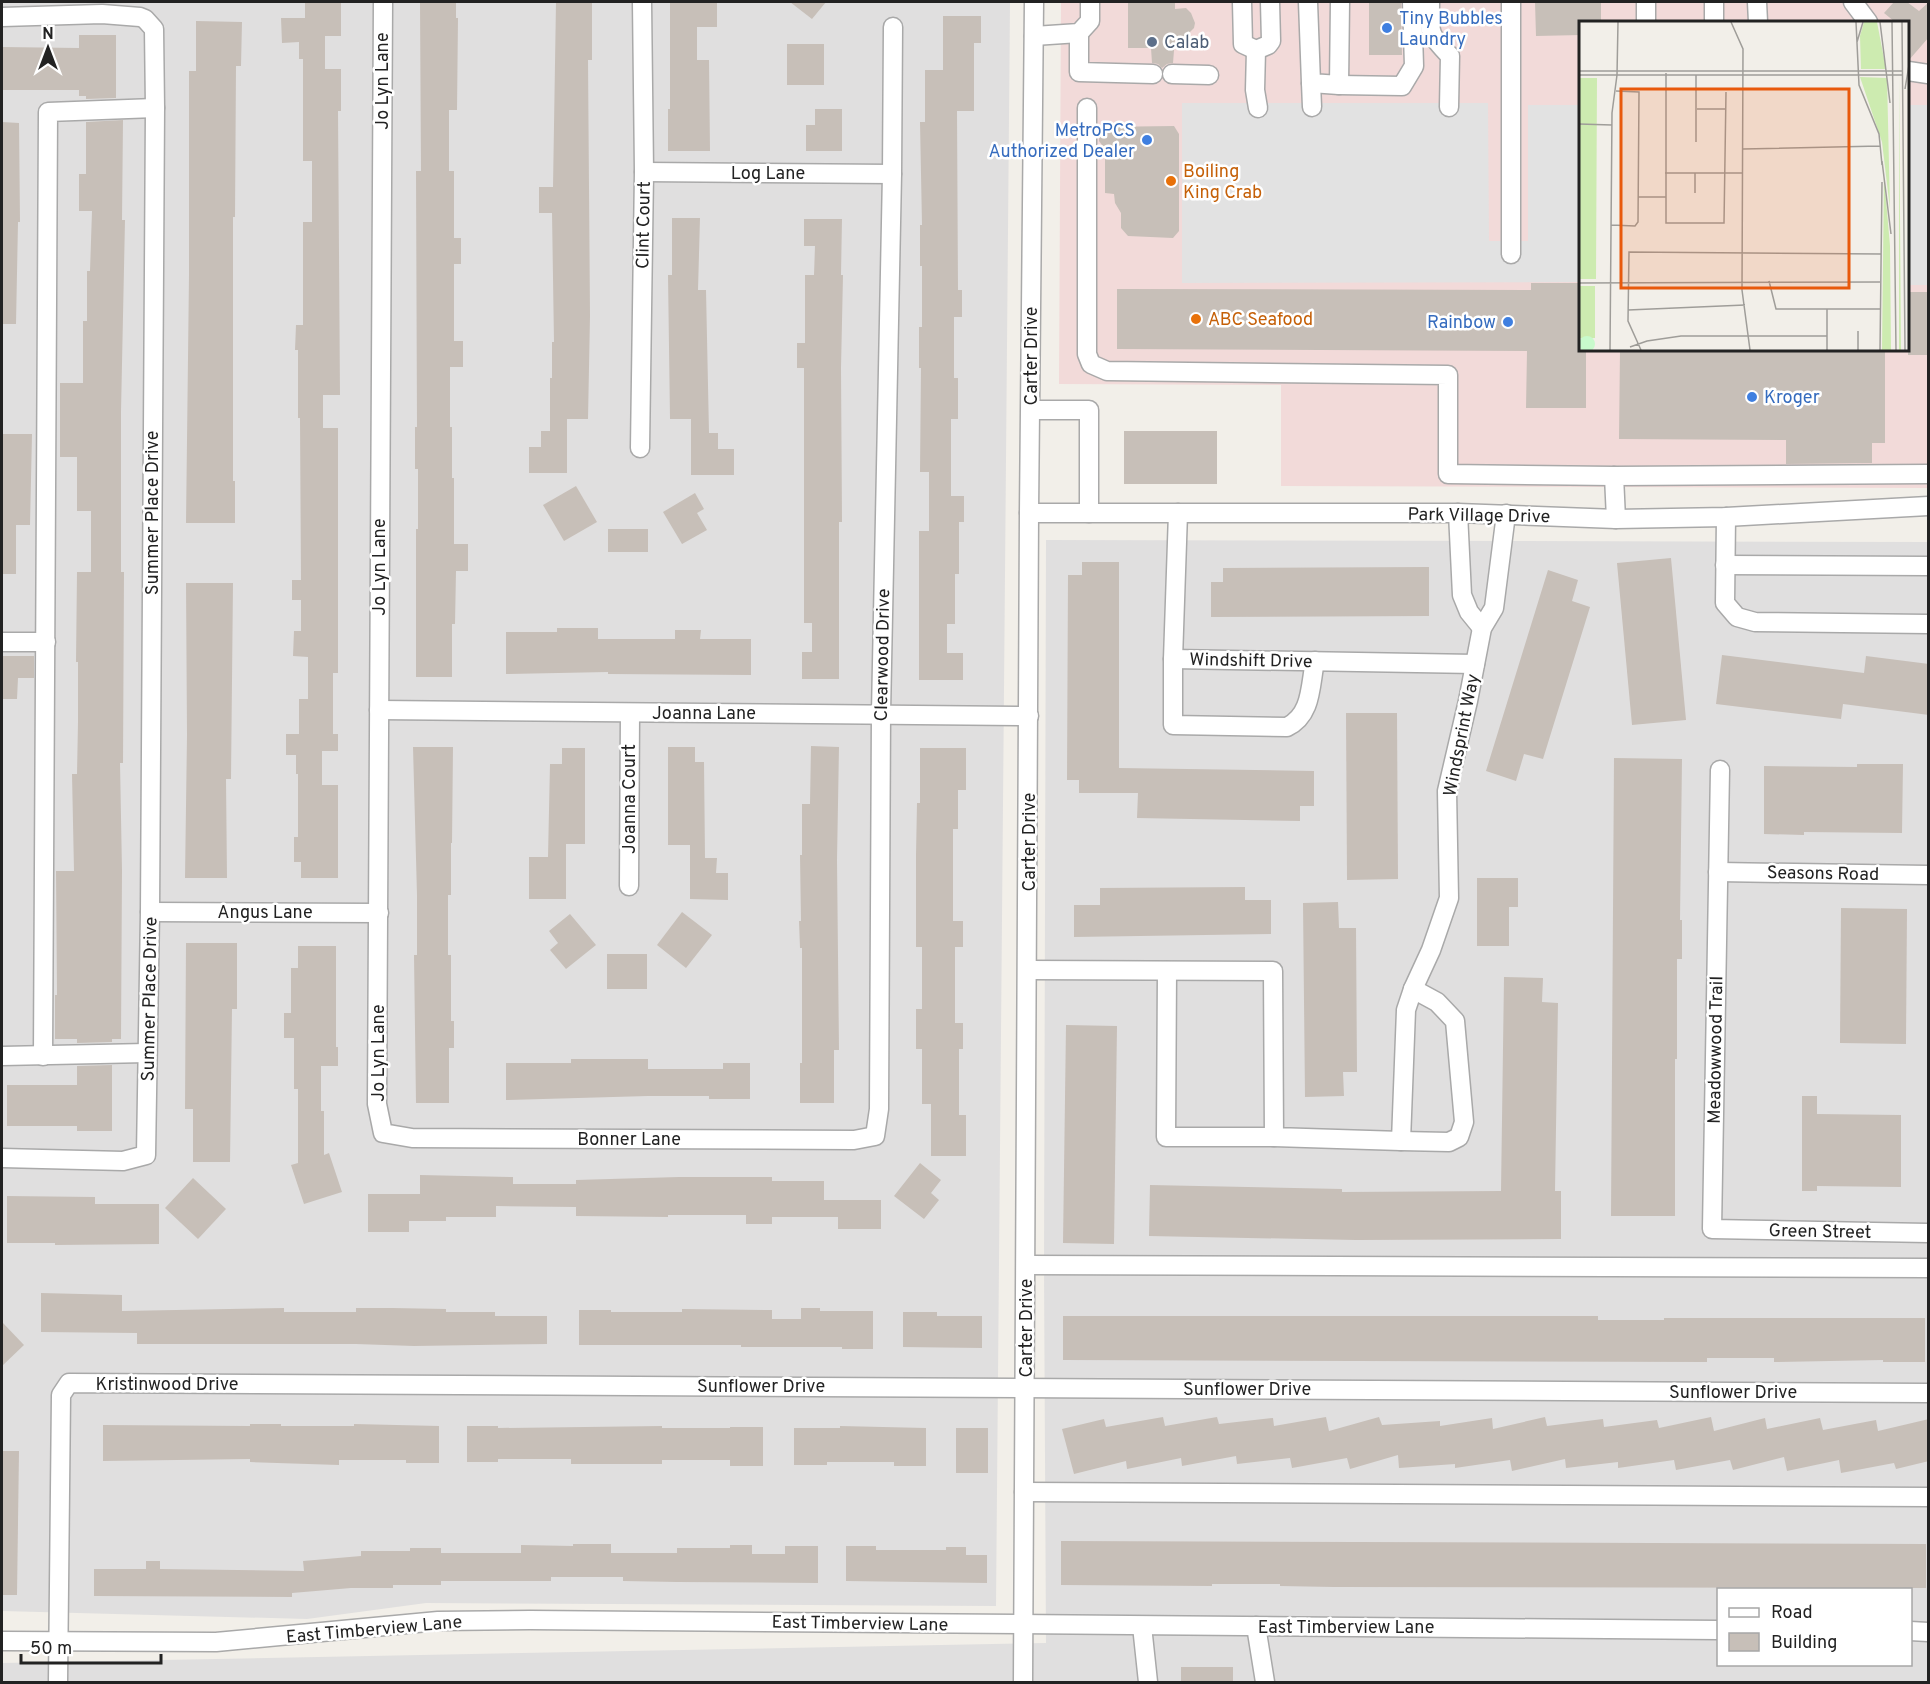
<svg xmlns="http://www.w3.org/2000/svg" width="1930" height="1684" font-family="Overpass,sans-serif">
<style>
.residential{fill:#e0dfdf;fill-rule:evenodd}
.commercial{fill:#f2dad9;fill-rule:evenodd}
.parking{fill:#e2e2e2}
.building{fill:#c7bfb8}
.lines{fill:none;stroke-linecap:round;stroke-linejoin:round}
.minor-casing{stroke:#a9a9a9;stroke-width:21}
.minor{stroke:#fff;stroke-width:18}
.shop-dot{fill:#3f7fe0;stroke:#fff;stroke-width:2}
.service-dot{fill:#5c6f8a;stroke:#fff;stroke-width:2}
.food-dot{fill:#e8710a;stroke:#fff;stroke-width:2}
.labels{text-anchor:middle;stroke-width:5;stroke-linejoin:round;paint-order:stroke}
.shop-label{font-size:18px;fill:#366cbe;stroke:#fff;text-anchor:start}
.service-label{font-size:18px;fill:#4e5e75;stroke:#fff;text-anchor:start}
.street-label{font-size:18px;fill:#222;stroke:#fff}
.food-label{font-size:18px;fill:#c56008;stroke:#fff;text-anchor:start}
.inset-road{fill:none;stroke:#9f9d99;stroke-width:1.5}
.view{fill:#e8590c;fill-opacity:0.15;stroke:#e8590c;stroke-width:3}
.inset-edge{fill:none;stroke:#222;stroke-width:3}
</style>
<rect width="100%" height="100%" fill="#f2efe9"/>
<!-- residential -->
<g class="residential">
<polygon points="2,2 1010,2 996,1606 426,1603 307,1619 2,1611"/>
<path d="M1046,540l882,2v1140h-1926v-19l1044,-20 -2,-374zM1718,1590h192v74h-192z"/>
</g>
<!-- commercial -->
<path class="commercial" d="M1061,2h867v486l-647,-2v-101l-222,-1zM1580,22h328v328h-328z"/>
<!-- parking -->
<g class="parking">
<polygon points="1182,103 1488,103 1489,241 1528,241 1528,105 1580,105 1580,282 1182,283"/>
<rect x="1908" y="105" width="20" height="180"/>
</g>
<!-- building -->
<g class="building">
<polygon points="305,2 341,2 341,36 325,36 325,69 341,69 341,111 338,111 340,395 323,395 323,428 338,428 338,673 333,673 333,734 338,734 338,751 322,751 322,785 338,785 338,878 301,878 301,862 294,862 294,837 298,837 298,774 296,774 296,755 286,755 286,734 299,734 299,699 308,699 308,657 293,656 294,631 301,631 301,600 292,600 292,580 301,580 300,418 298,418 298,350 295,350 296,325 303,325 303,222 312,222 312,161 303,161 303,59 299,59 299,42 282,43 281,18 305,18"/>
<polygon points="420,2 456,2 456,18 458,18 457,110 449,110 449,171 454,171 454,238 461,238 461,264 454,264 454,341 463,341 463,367 450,367 450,427 452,427 452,478 454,478 454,544 468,544 468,571 456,571 455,624 452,624 452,677 416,677 416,529 418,529 418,469 415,469 415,427 417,427 416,171 421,171"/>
<polygon points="556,2 592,2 592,60 588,60 590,316 588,419 567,419 567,473 529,473 529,447 541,447 541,431 550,431 550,378 552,378 552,342 554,342 552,213 539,213 539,187 553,187"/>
<polygon points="670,2 717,2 717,27 697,27 697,60 709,60 710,151 668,151 668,109 670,109"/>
<polygon points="790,2 826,2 812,19"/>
<polygon points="1128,2 1175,2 1175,9 1186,8 1191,13 1195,23 1194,28 1186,36 1175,38 1173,63 1167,64 1162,68 1158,64 1152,63 1151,48 1128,48"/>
<polygon points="1369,2 1401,2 1402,55 1369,55"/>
<polygon points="1535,2 1601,2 1601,22 1581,22 1581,35 1536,36"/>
<polygon points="1894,2 1907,2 1919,11 1929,2 1929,37 1909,60 1908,22 1895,22 1884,13"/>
<polygon points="943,16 981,16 981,43 974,43 974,111 957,111 958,290 962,290 962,317 954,317 954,378 958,378 958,419 951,419 951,496 964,496 964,522 959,522 959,574 955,574 955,624 947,624 947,653 963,653 963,680 919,680 919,531 929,531 929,472 920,472 921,368 919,368 919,327 922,327 922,266 920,266 920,225 922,225 920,122 925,122 925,70 943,70"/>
<polygon points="196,21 242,22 241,66 236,66 235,217 233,217 233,481 235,481 235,523 186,523 189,275 189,71 196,71"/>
<polygon points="79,35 116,35 116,98 86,99 86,96 79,96 79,90 2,90 2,47 79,48"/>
<rect x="787" y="44" width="37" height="41"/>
<polygon points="815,109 842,109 842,151 806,151 806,125 815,125"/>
<polygon points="123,120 122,220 125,220 121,412 121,572 124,572 123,763 120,763 122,871 121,1039 112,1039 112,1042 77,1043 77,1039 55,1039 55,995 57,995 56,871 74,871 72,774 77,774 78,722 78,662 76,662 77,572 91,572 91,511 77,511 77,457 60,457 60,383 83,383 83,321 87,321 87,271 90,271 92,211 79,211 79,174 86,174 86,122"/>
<polygon points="2,122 19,123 20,222 18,222 16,324 2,324"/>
<polygon points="1174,126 1179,134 1179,231 1173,238 1128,236 1121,228 1121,213 1115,203 1114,194 1105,193 1105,149 1099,141 1100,127"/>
<polygon points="672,218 700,218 698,290 706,290 709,433 718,433 718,449 734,449 734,475 691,475 691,419 670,419 668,275 672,275"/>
<polygon points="804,219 842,219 841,275 843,275 841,368 842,522 839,522 839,679 802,679 802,652 812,652 812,623 804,623 804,368 797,368 797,343 805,343 805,275 814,275 815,246 804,246"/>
<polygon points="1531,283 1581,283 1581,350 1586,350 1586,408 1526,408 1527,351 1117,349 1117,289 1531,290"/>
<rect x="1908" y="292" width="21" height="63"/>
<polygon points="1620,350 1885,350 1885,443 1872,443 1872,463 1786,464 1786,440 1619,439"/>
<rect x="1124" y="431" width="93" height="53"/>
<polygon points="2,434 32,434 30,525 16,525 16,574 2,574"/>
<polygon points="576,486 597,522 564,541 543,505"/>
<polygon points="695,493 704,509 697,513 707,530 682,544 663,512"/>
<rect x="608" y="529" width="40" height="23"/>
<polygon points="1671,558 1686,720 1632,725 1617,563"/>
<polygon points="1082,562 1119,562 1119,768 1314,771 1314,806 1300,806 1300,821 1137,818 1138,793 1079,793 1079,780 1067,780 1068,575 1082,575"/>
<polygon points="1429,567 1429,616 1211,617 1211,582 1223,582 1223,568"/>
<polygon points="1548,570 1578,580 1572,601 1590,607 1543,759 1524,754 1516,781 1486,771"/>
<polygon points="186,583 233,583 231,779 226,779 227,878 185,878 187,735"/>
<polygon points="557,628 598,628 598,639 675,639 675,630 701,630 700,639 751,639 751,675 608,674 608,672 506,674 506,632 557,632"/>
<polygon points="1722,655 1864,673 1866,656 1929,664 1929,715 1843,704 1841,719 1716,704"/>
<polygon points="2,656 34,656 34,678 18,678 17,699 2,699"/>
<polygon points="1346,713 1397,713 1398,879 1347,880"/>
<polygon points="811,746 839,747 837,860 839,1050 834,1050 834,1103 800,1103 800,1063 802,1063 802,948 800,948 799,921 801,921 800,855 802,855 802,804 810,804"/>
<polygon points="413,747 453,747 452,843 451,843 451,895 448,895 448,955 451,955 451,1021 454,1021 454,1048 449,1048 449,1103 416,1103 414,955 417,955 417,895"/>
<polygon points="668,747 695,747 695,762 704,762 705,858 717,858 716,873 728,873 728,900 690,899 690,845 668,845"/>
<polygon points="562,748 585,748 585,844 566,844 566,899 529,899 529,857 548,857 550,764 562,764"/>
<polygon points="920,748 966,748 966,790 958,790 958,829 953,829 953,921 963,921 963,947 955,947 955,1023 963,1023 963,1049 959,1049 959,1115 966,1115 966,1156 931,1156 931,1104 922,1104 922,1049 916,1049 916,1009 922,1009 922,947 916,947 916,855 917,803 920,803"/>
<polygon points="1614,758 1682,759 1680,920 1682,920 1682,959 1677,959 1677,1059 1675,1059 1675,1216 1611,1216"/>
<polygon points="1857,764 1903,764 1902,833 1804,832 1804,835 1764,834 1764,766 1857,767"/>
<polygon points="1477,878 1518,878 1518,907 1509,907 1509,946 1477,946"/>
<polygon points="1245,887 1245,900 1271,900 1271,934 1074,937 1074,905 1100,905 1100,888"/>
<polygon points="1338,902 1339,928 1356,928 1357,1072 1343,1072 1344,1096 1305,1097 1303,903"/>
<polygon points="1841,908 1907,909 1906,1044 1840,1043"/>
<polygon points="682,912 712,935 686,968 657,945"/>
<polygon points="570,914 596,945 566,969 550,950 558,943 549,931"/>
<polygon points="186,943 237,943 237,1009 232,1009 230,1162 193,1162 193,1109 185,1109"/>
<polygon points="298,946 336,946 336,1047 338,1047 338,1066 321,1066 321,1111 324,1111 324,1155 329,1153 342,1192 304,1204 291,1165 298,1163 298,1089 294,1089 294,1038 284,1038 284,1013 291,1013 291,968 298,968"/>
<rect x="607" y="954" width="40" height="35"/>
<polygon points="1504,977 1543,978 1542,1002 1558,1003 1555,1191 1561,1191 1561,1239 1356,1240 1149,1236 1150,1185 1342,1189 1342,1192 1501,1191"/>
<polygon points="1066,1025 1117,1026 1114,1244 1063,1243"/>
<polygon points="571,1059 648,1059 648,1069 723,1069 723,1063 750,1063 750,1099 709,1099 709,1096 648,1096 506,1100 506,1063 571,1063"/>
<polygon points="112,1065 112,1131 77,1131 77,1126 7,1126 7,1085 77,1085 77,1066"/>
<polygon points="1802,1096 1817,1096 1817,1114 1901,1115 1901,1187 1817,1186 1817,1191 1802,1191"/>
<polygon points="920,1163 941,1180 931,1193 939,1200 924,1219 894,1196"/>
<polygon points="420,1175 513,1177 513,1184 576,1184 576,1180 679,1177 772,1177 772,1181 824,1181 824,1200 881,1200 881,1229 838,1229 838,1217 772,1217 772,1224 746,1224 746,1215 668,1215 668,1217 576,1216 576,1207 496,1206 496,1217 446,1217 446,1221 409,1221 409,1232 368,1232 368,1194 420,1194"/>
<polygon points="193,1178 226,1209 198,1239 165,1208"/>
<polygon points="7,1196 95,1197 95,1204 159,1204 159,1244 55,1245 55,1243 7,1243"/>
<polygon points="41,1293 122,1295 122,1311 284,1308 284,1312 356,1312 356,1308 392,1308 446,1309 446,1312 495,1312 495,1316 547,1316 547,1344 414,1346 356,1344 137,1344 137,1333 41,1332"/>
<polygon points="801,1308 820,1308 820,1311 873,1311 873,1349 842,1349 842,1347 741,1347 741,1345 579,1345 579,1310 611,1310 611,1312 682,1312 682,1309 772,1310 772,1319 801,1319"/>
<polygon points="903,1312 937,1312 937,1316 982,1316 982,1348 903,1347"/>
<polygon points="1063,1316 1598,1316 1598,1320 1664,1320 1664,1318 1925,1318 1925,1362 1883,1362 1883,1360 1774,1362 1774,1358 1707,1358 1707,1362 1063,1360"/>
<polygon points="2,1322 24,1345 2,1366"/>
<polygon points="1163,1417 1165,1426 1217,1417 1219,1424 1273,1418 1274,1426 1326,1417 1329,1431 1379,1417 1382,1425 1440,1421 1440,1426 1492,1418 1493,1429 1545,1417 1547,1426 1603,1419 1604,1427 1657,1420 1659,1428 1711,1417 1714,1431 1765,1418 1767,1429 1820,1418 1823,1430 1876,1420 1878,1431 1929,1419 1929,1461 1896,1469 1894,1463 1841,1473 1839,1460 1787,1471 1784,1457 1733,1470 1730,1460 1676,1470 1674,1460 1618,1468 1618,1462 1566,1468 1565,1459 1512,1471 1510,1460 1455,1468 1455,1464 1399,1468 1398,1455 1350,1469 1347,1458 1292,1468 1290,1458 1237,1464 1236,1456 1182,1466 1181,1458 1127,1469 1126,1461 1074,1474 1062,1429 1104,1419 1106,1427"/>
<polygon points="250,1424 281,1424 281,1426 354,1426 354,1424 439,1426 439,1463 406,1463 406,1460 339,1460 339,1465 250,1462 250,1459 103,1461 103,1425 250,1426"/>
<polygon points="467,1426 498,1426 498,1428 662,1426 662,1428 730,1428 730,1427 763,1427 763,1466 730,1466 730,1460 662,1460 662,1464 571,1464 571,1459 498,1459 498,1462 467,1462"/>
<polygon points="840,1426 926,1428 926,1466 894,1466 894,1462 827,1462 827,1465 794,1465 794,1428 840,1428"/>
<rect x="956" y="1428" width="32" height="45"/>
<polygon points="2,1451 19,1451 17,1595 2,1595"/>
<polygon points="1061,1541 1926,1544 1926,1588 1334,1587 1280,1586 1280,1584 1212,1584 1212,1586 1061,1585"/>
<polygon points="573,1544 611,1544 611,1553 677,1553 677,1548 730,1548 730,1545 752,1545 752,1554 785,1554 785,1546 818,1546 818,1583 677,1582 623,1581 623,1577 551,1577 551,1581 441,1581 441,1585 393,1585 393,1588 351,1588 292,1593 292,1597 94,1596 94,1569 146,1569 146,1561 160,1561 160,1569 304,1571 303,1561 361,1556 361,1551 410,1551 410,1548 441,1548 441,1553 521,1553 521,1545 573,1546"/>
<polygon points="846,1546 876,1546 876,1550 946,1550 946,1547 966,1547 966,1555 987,1555 987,1583 846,1581"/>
<rect x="1181" y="1667" width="52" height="16"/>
</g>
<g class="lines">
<!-- minor casing -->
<g class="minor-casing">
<g id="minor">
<polyline points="383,2 377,1104 383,1133 412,1138 854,1140 875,1136 879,1109 881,713 892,174 893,27"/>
<polyline points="1242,2 1243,44 1256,50 1268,45 1271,41 1270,2"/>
<polyline points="1308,2 1311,83 1339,85 1340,2"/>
<path d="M1430,2c0,32 -3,30 20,54l-1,51"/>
<polyline points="1511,2 1511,254"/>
<polyline points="1646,2 1646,22"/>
<polyline points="1714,2 1714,22"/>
<polyline points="1757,2 1758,22"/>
<polyline points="1853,2 1868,22"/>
<polyline points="2,17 102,14 140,17 145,19 154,29 155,108 150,912 146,1155 123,1161 2,1158"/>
<polyline points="1079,33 1079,72 1153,74"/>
<polyline points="1034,36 1079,33 1090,21 1090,2"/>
<polyline points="1256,50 1255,90 1258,108"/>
<polyline points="1908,71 1928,74"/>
<polyline points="1172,74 1209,75"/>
<polyline points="1311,83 1312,107"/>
<polyline points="1339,85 1402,86 1414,66 1412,2"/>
<polyline points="1087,108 1087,354 1091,364 1107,371 1448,375 1448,474 1614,476"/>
<polyline points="644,172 892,174"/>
<polyline points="1031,410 1089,410 1089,513"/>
<polyline points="640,448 644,172 642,2"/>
<polyline points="1029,513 1458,513 1616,519 1726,517 1928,506"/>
<path d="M1178,513l-5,146v66l114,2c25,-12 23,-41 28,-66"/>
<polyline points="1458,513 1462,595 1469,612 1482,628"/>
<polyline points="1726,517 1725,603 1737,617 1755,622 1928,624"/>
<polyline points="1616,519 1614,476 1928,474"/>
<polyline points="1725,565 1928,566"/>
<polyline points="2,642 46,642"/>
<polyline points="1173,659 1475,664"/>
<polyline points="379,710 1029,716"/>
<polyline points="1720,770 1712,1229 1928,1233"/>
<polyline points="1718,872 1928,875"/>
<polyline points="629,886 630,713"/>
<polyline points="150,912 379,913"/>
<polyline points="1028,970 1273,971 1274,1137 1401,1141 1406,1010 1413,989 1431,950 1449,898 1447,791 1468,701 1482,628 1494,608 1506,514"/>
<polyline points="1167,971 1166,1137 1274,1137"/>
<polyline points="2,1056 147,1053"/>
<polyline points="43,1056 48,112 155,108"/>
<polyline points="1401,1141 1449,1142 1459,1137 1464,1122 1455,1021 1437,1002 1413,989"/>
<polyline points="1026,1265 1928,1268"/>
<polyline points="1024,1492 1928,1497"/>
<polyline points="1142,1626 1148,1682"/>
<polyline points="1256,1626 1265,1682"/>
<polyline points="1910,1631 1928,1632"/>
<polyline points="2,1641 216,1642 438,1621 530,1620 1718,1630"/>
<polyline points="58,1682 61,1395 69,1383 1928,1393"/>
<polyline points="1023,1682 1029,513 1034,2"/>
</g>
</g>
<!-- minor -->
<use href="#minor" class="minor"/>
</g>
<!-- markers -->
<g class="shop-dot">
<circle cx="1387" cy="28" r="6"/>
<circle cx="1147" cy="140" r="6"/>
<circle cx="1508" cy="322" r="6"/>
<circle cx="1752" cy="397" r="6"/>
</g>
<circle class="service-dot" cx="1152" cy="42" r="6"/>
<g class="food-dot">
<circle cx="1171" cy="181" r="6"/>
<circle cx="1196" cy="319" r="6"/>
</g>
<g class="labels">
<!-- shop labels -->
<g class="shop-label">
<text x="1399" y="24">Tiny Bubbles<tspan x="1399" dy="21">Laundry</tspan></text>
<text x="1135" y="136" text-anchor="end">MetroPCS<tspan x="1135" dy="21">Authorized Dealer</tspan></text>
<text x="1496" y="328" text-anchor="end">Rainbow</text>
<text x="1764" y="403">Kroger</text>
</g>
<!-- service labels -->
<g class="service-label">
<text x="1164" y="48">Calab</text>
</g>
<!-- street labels -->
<g class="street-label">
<text transform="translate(382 81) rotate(-90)" y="6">Jo Lyn Lane</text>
<text x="768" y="179">Log Lane</text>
<text transform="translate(643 225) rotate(-89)" y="6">Clint Court</text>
<text transform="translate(1031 356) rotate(-90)" y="6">Carter Drive</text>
<text transform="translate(152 513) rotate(-90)" y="6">Summer Place Drive</text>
<text transform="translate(1479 515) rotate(1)" y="6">Park Village Drive</text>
<text transform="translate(379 567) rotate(-90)" y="6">Jo Lyn Lane</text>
<text transform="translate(882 655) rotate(-89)" y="6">Clearwood Drive</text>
<text transform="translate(1251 660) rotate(1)" y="6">Windshift Drive</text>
<text x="704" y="719">Joanna Lane</text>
<text transform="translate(1461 735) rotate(-79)" y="6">Windsprint Way</text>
<text transform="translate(629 799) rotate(-90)" y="6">Joanna Court</text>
<text transform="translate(1029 842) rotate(-90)" y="6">Carter Drive</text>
<text transform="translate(1823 873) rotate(1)" y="6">Seasons Road</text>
<text x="265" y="918">Angus Lane</text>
<text transform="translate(149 999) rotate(-89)" y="6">Summer Place Drive</text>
<text transform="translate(1715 1050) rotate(-89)" y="6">Meadowwood Trail</text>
<text transform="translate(378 1053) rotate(-90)" y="6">Jo Lyn Lane</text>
<text x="629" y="1145">Bonner Lane</text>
<text transform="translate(1820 1231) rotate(1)" y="6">Green Street</text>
<text transform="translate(1026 1328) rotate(-90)" y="6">Carter Drive</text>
<text x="167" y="1390">Kristinwood Drive</text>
<text x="761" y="1392">Sunflower Drive</text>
<text x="1247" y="1395">Sunflower Drive</text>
<text x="1733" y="1398">Sunflower Drive</text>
<text transform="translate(860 1623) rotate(1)" y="6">East Timberview Lane</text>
<text x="1346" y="1633">East Timberview Lane</text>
<text transform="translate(374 1629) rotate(-5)" y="6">East Timberview Lane</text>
</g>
<!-- food labels -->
<g class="food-label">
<text x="1183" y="177">Boiling<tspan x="1183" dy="21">King Crab</tspan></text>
<text x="1208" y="325">ABC Seafood</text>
</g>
</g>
<!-- overview -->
<g transform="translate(1579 21)">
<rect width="330" height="330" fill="#f2efe9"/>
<path d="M285,1h13l9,47h-25l-1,-33zM320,55l2,274h-2zM281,56l27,1 3,131 -8,-67zM1,57h17l-1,201h-17zM305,156l6,69 1,104h-9zM0,265h16v52h-16z" fill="#cdebb0"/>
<path d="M0 323a8 8 0 1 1 16 0a8 8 0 1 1-16 0Z" fill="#c8facc"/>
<path class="inset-road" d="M152,1l12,27 -1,241 8,60M277,1l3,63 20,49 3,31M301,1l10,81M313,1l4,328M323,1l3,328M278,21l6,-20M0,50h324M87,52v150h58l2,-131M0,54h324M326,68l4,-24M118,88h29M0,103l33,1M117,121v-67M164,128l137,-3M303,140l9,73M86,152h77M116,172v-20M59,176h28M32,204l24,1 3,-4 1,-130 -23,-1M190,260l7,28h104M0,262l301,-1M248,288v41M49,289l117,-5M51,326l17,-6 34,-5h146M31,329l2,-237 5,-38 1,-53M62,329l-13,-29 1,-69 252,2M279,329v-19M301,329l2,-168"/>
<path class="view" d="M42,68h228v199h-228z"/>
<rect width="330" height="330" class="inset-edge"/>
</g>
<!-- border -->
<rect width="1930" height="1684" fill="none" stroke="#222222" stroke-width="6"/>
<!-- legend -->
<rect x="1717" y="1588" width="195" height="78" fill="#ffffff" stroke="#a7a7a7" stroke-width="1.5"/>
<rect x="1729" y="1608" width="30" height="9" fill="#ffffff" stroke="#a7a7a7" stroke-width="1.5"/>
<text x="1771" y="1618" font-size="18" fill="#222222">Road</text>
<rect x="1729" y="1633" width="30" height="18" fill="#c7bfb8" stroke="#a7a7a7" stroke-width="1.5"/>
<text x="1771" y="1648" font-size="18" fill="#222222">Building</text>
<!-- north arrow -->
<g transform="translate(48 48)" stroke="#ffffff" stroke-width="4.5" paint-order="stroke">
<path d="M0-4.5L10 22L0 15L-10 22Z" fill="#222222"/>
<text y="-9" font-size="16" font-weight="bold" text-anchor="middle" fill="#222222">N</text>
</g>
<!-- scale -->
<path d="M21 1654v9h140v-9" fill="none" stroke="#222222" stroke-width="3"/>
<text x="30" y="1654" font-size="18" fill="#222222" stroke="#ffffff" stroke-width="4.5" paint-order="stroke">50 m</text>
</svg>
